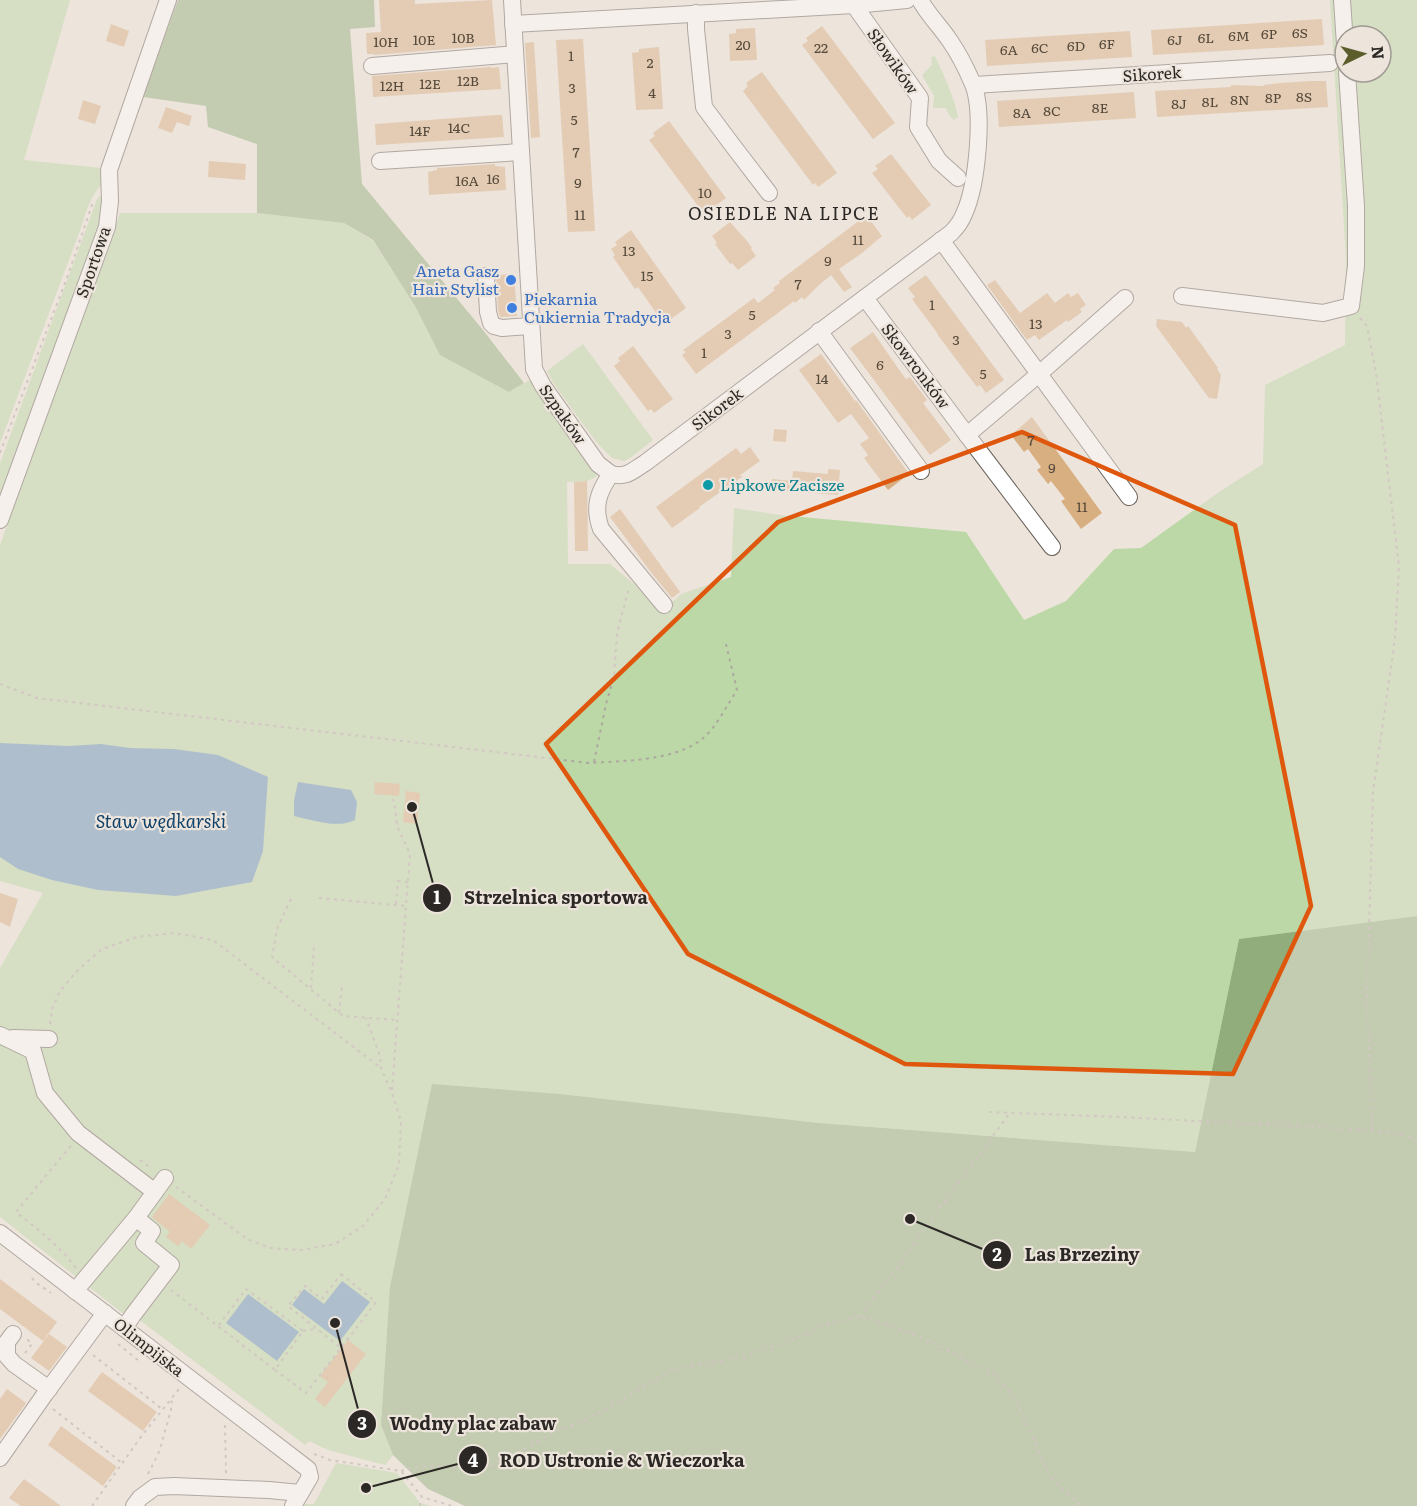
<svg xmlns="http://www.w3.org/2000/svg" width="1417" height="1506" font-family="Literata,serif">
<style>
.green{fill:#bbd8a6;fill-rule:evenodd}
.forest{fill:#90ad7b}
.water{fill:#6591b9}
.building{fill:#d8af81}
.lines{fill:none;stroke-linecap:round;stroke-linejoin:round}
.minor-casing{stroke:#68615a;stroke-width:18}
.path{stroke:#aea7a1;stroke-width:2;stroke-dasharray:3 4.5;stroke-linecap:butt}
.minor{stroke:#fff;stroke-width:16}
.marked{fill:none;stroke:#df570d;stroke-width:4.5;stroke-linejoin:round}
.shop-dot{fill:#3f7fe0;stroke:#ede4dc;stroke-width:2}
.culture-dot{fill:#0f9aa8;stroke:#ede4dc;stroke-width:2}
.labels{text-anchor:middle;stroke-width:4.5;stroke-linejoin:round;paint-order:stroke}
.number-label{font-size:14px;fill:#564a3c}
.street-label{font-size:16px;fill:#2b2825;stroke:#ede4dc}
.shop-label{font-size:16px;fill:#366cbe;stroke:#ede4dc;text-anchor:end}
.culture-label{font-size:16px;fill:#0d838f;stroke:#ede4dc;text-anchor:start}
.neighbourhood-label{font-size:18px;letter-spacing:1.5px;fill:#2b2825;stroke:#ede4dc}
.water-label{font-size:18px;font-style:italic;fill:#0f426a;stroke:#ede4dc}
.leader{fill:none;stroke:#2b2825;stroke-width:2}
.callout-dot{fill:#2b2825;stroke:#ede4dc;stroke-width:2}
.mark-label{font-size:18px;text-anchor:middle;font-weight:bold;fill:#fff}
.callout-label{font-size:18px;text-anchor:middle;font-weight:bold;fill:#2b2825;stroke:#ede4dc;stroke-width:4.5;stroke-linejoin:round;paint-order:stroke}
</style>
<rect width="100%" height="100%" fill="#ede4dc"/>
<!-- green -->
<g class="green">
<path d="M0,0h70l-46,160 77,8v17c-11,12 -15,27 -20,43l-81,215z"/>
<path d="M1330,0h87v916l-178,23 -44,213 -376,-29 -259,-29 -179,331 12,30 -8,10 -57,-15 -19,-9 -4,4 -172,-130 -3,4 -130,-102v-249l43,-75 -43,-12v-336l120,-332h137l87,10 29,18 42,65 25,48 69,38 21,-12 67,92 -1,5 -9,4 -20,1 1,82h42l24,20 25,27 4,-1 18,-16 50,-17 3,-69 46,7 186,17 58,88 42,-19 48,-52 27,-1 78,-56 44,-28 2,-79 80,-40 1,-86zM1345,36h36v36h-36z"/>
<path d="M935,56c9,20 19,40 23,61l-4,3 -5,-5 -3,-7h-13l1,-12 -12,-21 10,-10 -1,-8z"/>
<polygon points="102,194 103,222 0,497 0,463 97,199"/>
<polygon points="583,344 653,440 630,458 624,461 612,458 598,444 580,420 554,384 547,371"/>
<polygon points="336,1463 397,1473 420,1503 431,1506 303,1506 304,1504 314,1504"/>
</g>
<!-- forest -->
<g class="forest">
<polygon points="178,0 374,0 375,27 350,29 362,184 483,330 524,383 509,392 440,355 415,306 373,240 344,223 257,213 257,144 208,127 206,106 143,97"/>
<polygon points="1417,916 1417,1506 465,1506 428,1489 393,1455 381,1425 390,1287 432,1084 560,1094 819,1123 1195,1152 1239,939"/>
</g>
<!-- water -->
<g class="water">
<polygon points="0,743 69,746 101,744 130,748 174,749 218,755 268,777 263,851 252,882 176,896 98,890 52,880 18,869 0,857"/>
<path d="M298,782l53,8 6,12 -2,18c-18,9 -42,0 -61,-4v-16z"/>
<polygon points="342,1281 370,1302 340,1341 292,1305 304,1289 324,1304"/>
<polygon points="248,1294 299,1332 277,1361 226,1323"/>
</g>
<!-- building -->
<g class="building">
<polygon points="379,0 415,0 415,4 492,0 496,45 374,55 374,54 367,54 366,33 381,32"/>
<polygon points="1322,19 1324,45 1153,55 1151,30"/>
<polygon points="111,24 129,31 124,47 106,41"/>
<polygon points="822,26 895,123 873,139 802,45 808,41 806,38"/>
<polygon points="755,28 757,60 730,61 729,34 736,33 736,29"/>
<polygon points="1130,31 1132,57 987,66 985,40"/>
<polygon points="583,39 595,231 568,232 556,40"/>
<polygon points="534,42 540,137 531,138 525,43"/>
<polygon points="659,47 663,109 636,110 632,53 639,52 639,49"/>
<polygon points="491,67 491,68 499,67 501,89 373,97 372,76"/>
<polygon points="762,72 837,173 818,187 815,183 813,185 743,91 748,86 746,83"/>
<polygon points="1311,81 1326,81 1328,107 1157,117 1155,91 1231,87 1231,85 1264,86 1264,85 1280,83"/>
<polygon points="1134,92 1136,118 999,127 997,101"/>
<polygon points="83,100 101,106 95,124 78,119"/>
<polygon points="166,107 192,116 189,126 177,122 172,133 158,128"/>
<polygon points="496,115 502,115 504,137 376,145 375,124"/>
<polygon points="669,121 726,198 707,212 704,208 701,210 649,140 655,136 653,133"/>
<polygon points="891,154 931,205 912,220 909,216 907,218 872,173 878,169 875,166"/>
<polygon points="209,161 246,164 245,180 208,177"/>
<polygon points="495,164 495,166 505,167 506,190 429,195 428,172 437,170 437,168"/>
<polygon points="868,217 882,236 862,253 839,269 852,287 844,292 831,275 819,285 804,300 802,297 795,303 794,301 696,374 682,355 686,352 683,350 754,298 758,303 775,290 773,288 780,283 779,281 860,220 862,222"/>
<polygon points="730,222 747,241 752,248 751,249 756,256 738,270 732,263 730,264 715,244 717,243 712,236"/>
<polygon points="631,230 686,308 667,322 664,318 661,320 638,287 635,289 613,257 615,255 611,249 617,245 615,242"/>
<polygon points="514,274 517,316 500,317 498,310 496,275"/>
<polygon points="926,275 1004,380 986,393 980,385 977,387 937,334 938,334 912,299 915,297 908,288"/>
<polygon points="995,280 1020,313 1047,293 1055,303 1068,293 1071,297 1078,293 1086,305 1080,309 1082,312 1068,322 1067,320 1039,340 1035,335 1027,340 987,285"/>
<polygon points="1157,319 1182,322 1186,328 1188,326 1201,344 1218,368 1217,369 1221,375 1217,399 1209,398 1156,326"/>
<polygon points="873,332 900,371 906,379 910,377 927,400 923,403 951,440 930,455 850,348"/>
<polygon points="633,346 673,399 654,413 651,409 648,411 614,366 620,361 618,358"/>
<polygon points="821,354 855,401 856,400 909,474 888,490 864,458 868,455 860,444 869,438 851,414 838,423 799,370"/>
<polygon points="1032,417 1102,513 1081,529 1061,501 1065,499 1051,481 1048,484 1037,470 1041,467 1028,449 1024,452 1011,435"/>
<polygon points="774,429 787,430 786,442 773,441"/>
<polygon points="750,447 760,461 739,476 743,476 699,507 700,508 672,528 656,507 736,448 741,454"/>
<polygon points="828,469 840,470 838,495 771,490 772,479 792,481 793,471 828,474"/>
<polygon points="587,481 588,551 575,551 574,482"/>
<polygon points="620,509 680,592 672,598 650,571 610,517"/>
<polygon points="375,782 400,784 399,796 374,794"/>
<polygon points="406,791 420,793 417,824 403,822"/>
<polygon points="0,893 18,899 10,927 0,922"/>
<polygon points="169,1194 210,1225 191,1249 182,1241 178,1246 166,1237 170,1232 152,1217"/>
<polygon points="0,1279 57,1322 43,1341 0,1309"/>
<polygon points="49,1334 67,1347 49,1371 31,1358"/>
<polygon points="348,1340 366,1354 325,1407 315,1399 328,1382 320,1376"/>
<polygon points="102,1372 157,1412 143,1431 88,1391"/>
<polygon points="7,1389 26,1403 0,1439 0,1399"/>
<polygon points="61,1426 117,1467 103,1486 48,1445"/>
<polygon points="24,1479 61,1506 21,1506 9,1498"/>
</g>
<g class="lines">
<!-- minor casing -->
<g class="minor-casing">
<g id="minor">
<polyline points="512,0 534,369 543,386 598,464 611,474"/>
<polyline points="1342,0 1345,44"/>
<polyline points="854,5 920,98 918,127 939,161 958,178"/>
<polyline points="696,13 696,29 704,107 730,142 769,193"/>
<polyline points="513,24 854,5 907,0"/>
<polyline points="372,66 515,54"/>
<polyline points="974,85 1330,63"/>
<polyline points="380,161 521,152"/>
<polyline points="941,240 1129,497"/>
<polyline points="486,276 488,312 491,323 494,326 502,328 531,326"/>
<polyline points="1182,296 1323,313 1351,306 1356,266 1356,206 1347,72"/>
<polyline points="865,298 967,435 1039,374 1125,298"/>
<polyline points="819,331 921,471"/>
<polyline points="967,435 1052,547"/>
<path d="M611,474c16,4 21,-3 34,-11l306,-230c6,-6 10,-11 13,-19 13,-28 21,-104 8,-132 -6,-14 -13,-28 -22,-41 -10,-15 -21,-25 -30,-41"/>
<path d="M611,474c-13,18 -18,33 -10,55l63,76"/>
<polyline points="0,520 107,227 110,201 109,170 168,0"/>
<polyline points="0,1035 33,1051 45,1093 78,1133 155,1192"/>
<polyline points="13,1038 49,1039"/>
<polyline points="0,1233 308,1469 310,1477 293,1506"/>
<polyline points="75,1291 136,1218 165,1178"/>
<polyline points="124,1328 133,1315 171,1265 144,1243 152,1231 136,1218"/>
<polyline points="13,1334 7,1342 7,1356 14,1364 49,1389"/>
<polyline points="0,1458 45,1394 105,1313"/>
<polyline points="134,1506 140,1498 155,1487 174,1486 269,1490 300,1493"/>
</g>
</g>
<!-- path -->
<g class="path">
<polyline points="1360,318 1367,326 1376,373 1399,567 1395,639 1373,792 1367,997 1372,1130"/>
<polyline points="0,453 68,275 93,202"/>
<path d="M0,684l37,14 552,65c33,-2 86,-2 113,-24 13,-10 26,-35 35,-49l-11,-46"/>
<polyline points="594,762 606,704 614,677 617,634 629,587"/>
<polyline points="319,898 406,906"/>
<polyline points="291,899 277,929 272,957 343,1016 397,1020"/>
<polyline points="396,904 398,881 408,882"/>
<polyline points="311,988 314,946"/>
<polyline points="339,1013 342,985"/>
<polyline points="50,1024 52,1009 60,991 77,971 102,949 137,937 174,933 213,940 381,1068"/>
<polyline points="392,1090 410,854 397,826 395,806 393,799"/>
<polyline points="989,1112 1120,1117 1372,1130 1417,1138"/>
<path d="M71,1146l-3,3 -52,63c21,17 44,34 60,56"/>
<polyline points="140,1160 152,1169"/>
<polyline points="176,1187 247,1239 270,1248 301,1250 335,1244 363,1226 385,1199 399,1165 401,1121 392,1093 381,1068 380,1056 366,1018"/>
<polygon points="341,1274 376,1302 341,1348 288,1306 305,1286 322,1299"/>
<polyline points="32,1278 35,1282 51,1293"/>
<polyline points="171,1290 275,1370 303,1331 246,1289 218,1326"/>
<polyline points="860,1317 874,1297 901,1263 931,1220 1009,1114"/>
<polyline points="303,1331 315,1329"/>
<polyline points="118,1344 139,1361"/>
<polyline points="25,1353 32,1344 27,1339"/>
<polyline points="93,1355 162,1409"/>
<polyline points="275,1370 306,1393 341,1348"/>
<polyline points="53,1409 122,1463"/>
<polyline points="225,1425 226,1473"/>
<polyline points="314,1454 330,1460 401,1471 422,1497 452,1506"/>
<polyline points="401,1471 415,1467 442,1466 464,1468 485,1467 512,1456 556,1431 580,1422 601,1412 671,1370 746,1356 805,1335 832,1322 860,1317 891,1325 942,1347 972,1364 995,1374 1017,1402 1050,1477 1081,1506"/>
<polyline points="148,1474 159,1452 171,1410 172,1398"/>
<polyline points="92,1506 140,1438 179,1389"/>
<polyline points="420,1506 420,1503"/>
</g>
<!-- minor -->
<use href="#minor" class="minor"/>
</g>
<!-- marked area -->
<path d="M0 0H1417V1506H0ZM1022,432l213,93 76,381 -78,168 -328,-10 -217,-110 -142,-210 232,-222z" fill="#ede4dc" fill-opacity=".55" fill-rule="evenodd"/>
<path class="marked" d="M1022,432l213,93 76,381 -78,168 -328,-10 -217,-110 -142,-210 232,-222z"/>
<!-- markers -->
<g class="shop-dot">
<circle cx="511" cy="280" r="6"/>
<circle cx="512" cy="308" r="6"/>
</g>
<circle class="culture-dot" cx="708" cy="485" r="6"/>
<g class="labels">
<!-- number labels -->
<g class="number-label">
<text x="1300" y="38">6S</text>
<text x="1269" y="39">6P</text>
<text x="1239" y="41">6M</text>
<text x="463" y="43">10B</text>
<text x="1206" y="43">6L</text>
<text x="424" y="45">10E</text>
<text x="1175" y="45">6J</text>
<text x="386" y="47">10H</text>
<text x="1107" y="49">6F</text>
<text x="743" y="50">20</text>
<text x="1076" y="51">6D</text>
<text x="821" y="53">22</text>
<text x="1040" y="53">6C</text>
<text x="1009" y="55">6A</text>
<text x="571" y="61">1</text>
<text x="650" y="68">2</text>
<text x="468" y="86">12B</text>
<text x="430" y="89">12E</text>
<text x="392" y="91">12H</text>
<text x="572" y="93">3</text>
<text x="652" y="98">4</text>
<text x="1304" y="102">8S</text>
<text x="1273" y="103">8P</text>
<text x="1240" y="105">8N</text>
<text x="1210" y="107">8L</text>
<text x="1179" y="109">8J</text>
<text x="1100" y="113">8E</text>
<text x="1052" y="116">8C</text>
<text x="1022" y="118">8A</text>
<text x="574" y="125">5</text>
<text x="459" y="133">14C</text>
<text x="420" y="136">14F</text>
<text x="576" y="157">7</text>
<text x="493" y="184">16</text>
<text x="467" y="186">16A</text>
<text x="578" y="188">9</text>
<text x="705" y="198">10</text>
<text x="580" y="220">11</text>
<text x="858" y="245">11</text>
<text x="629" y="256">13</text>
<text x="828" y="266">9</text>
<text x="647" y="281">15</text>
<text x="798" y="289">7</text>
<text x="932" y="310">1</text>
<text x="752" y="320">5</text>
<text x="1036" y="329">13</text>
<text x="728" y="339">3</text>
<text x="956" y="345">3</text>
<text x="704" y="358">1</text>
<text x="880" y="370">6</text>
<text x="983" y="379">5</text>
<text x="822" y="384">14</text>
<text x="1031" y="445">7</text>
<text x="1052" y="473">9</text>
<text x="1082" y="512">11</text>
</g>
<!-- street labels -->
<g class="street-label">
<text transform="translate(893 61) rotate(55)" y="6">Słowików</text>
<text transform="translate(1152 74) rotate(-4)" y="6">Sikorek</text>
<text transform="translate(93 262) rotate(-71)" y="6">Sportowa</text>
<text transform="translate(916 366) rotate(53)" y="6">Skowronków</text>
<text transform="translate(717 409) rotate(-37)" y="6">Sikorek</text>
<text transform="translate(563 414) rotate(55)" y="6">Szpaków</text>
<text transform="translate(149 1347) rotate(38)" y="6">Olimpijska</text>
</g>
<!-- shop labels -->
<g class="shop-label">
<text x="499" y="277">Aneta Gasz<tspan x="499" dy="18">Hair Stylist</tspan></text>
<text x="524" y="305" text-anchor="start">Piekarnia<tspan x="524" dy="18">Cukiernia Tradycja</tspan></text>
</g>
<!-- culture labels -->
<g class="culture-label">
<text x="720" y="491">Lipkowe Zacisze</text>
</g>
<!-- neighbourhood labels -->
<g class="neighbourhood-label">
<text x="784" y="220">OSIEDLE NA LIPCE</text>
</g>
<!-- water labels -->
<g class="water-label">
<text x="161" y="828">Staw wędkarski</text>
</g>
</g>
<!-- callouts -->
<path class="leader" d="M412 807L437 898M910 1219L997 1255M335 1323L362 1424M366 1488L473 1460"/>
<g class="callout-dot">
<circle cx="412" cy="807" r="6"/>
<circle cx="910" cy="1219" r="6"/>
<circle cx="335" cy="1323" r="6"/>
<circle cx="366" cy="1488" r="6"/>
<circle cx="437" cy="898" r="15"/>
<circle cx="997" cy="1255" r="15"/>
<circle cx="362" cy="1424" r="15"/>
<circle cx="473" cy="1460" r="15"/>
</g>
<g class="mark-label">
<text x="437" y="904">1</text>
<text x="997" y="1261">2</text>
<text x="362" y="1430">3</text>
<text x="473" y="1467">4</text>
</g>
<g class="callout-label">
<text x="556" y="904">Strzelnica sportowa</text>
<text x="1082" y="1261">Las Brzeziny</text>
<text x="473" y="1430">Wodny plac zabaw</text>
<text x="622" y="1467">ROD Ustronie &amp; Wieczorka</text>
</g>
<!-- north arrow -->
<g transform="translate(1363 54) rotate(85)"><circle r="28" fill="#ede4dc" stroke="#9f9993" stroke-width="1.5"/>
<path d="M0-4.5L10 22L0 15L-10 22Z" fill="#5b5e2b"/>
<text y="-9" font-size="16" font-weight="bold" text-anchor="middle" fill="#2b2825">N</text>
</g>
</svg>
